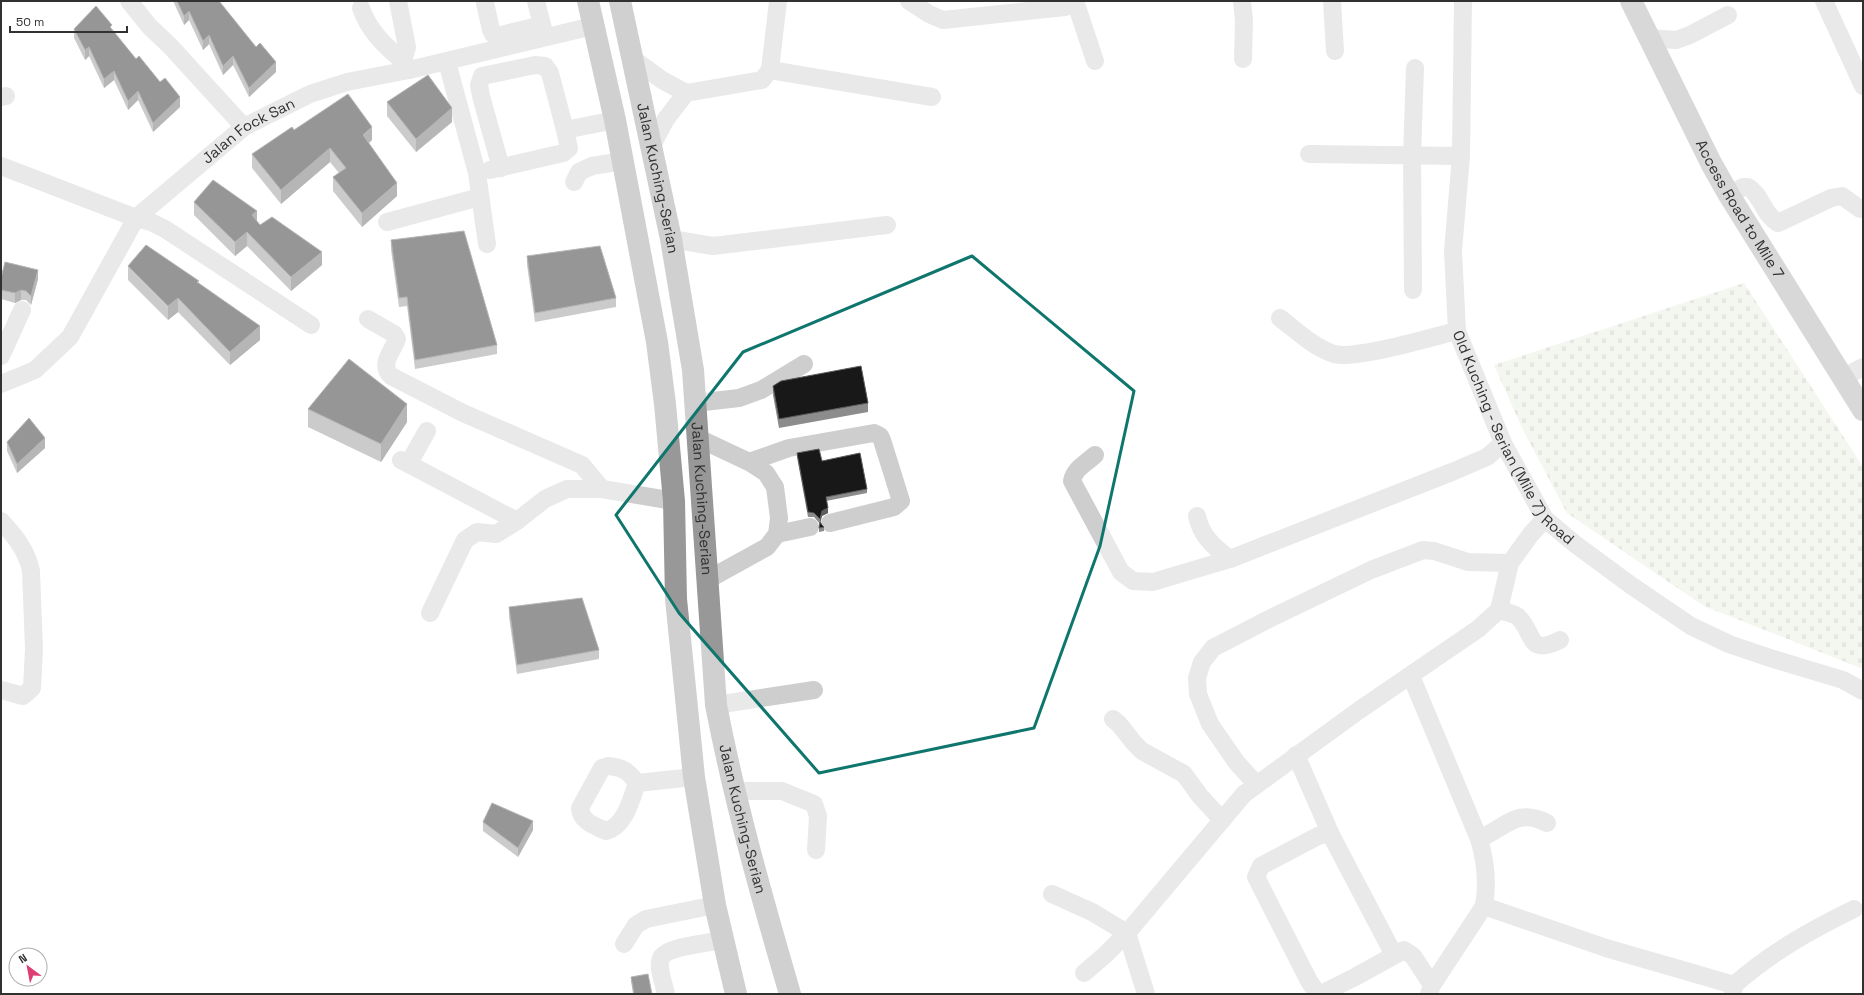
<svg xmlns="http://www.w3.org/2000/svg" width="1864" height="995" font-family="'Space Grotesk',sans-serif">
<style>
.cemetery{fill:url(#cemetery-stones)}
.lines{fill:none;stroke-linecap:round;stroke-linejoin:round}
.minor{stroke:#cecece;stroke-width:18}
.major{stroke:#a9a9a9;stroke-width:22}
.highway{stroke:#989898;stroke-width:22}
.wall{fill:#8c8c8c}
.shaded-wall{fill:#5d5d5d}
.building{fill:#181818;stroke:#5d5d5d}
.marked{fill:none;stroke:#0f766e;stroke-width:3;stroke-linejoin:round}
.labels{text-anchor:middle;stroke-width:4;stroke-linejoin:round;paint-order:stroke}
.street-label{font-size:15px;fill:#313131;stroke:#fff}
</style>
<defs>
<pattern id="cemetery-stones" width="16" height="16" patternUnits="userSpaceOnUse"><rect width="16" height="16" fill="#e7eadd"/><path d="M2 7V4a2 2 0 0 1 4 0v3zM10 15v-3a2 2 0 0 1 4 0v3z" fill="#c7c9be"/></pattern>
</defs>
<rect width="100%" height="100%" fill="#fff"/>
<!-- cemetery -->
<polygon class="cemetery" points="1744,283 1863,467 1863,669 1704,606 1567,513 1522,428 1494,365"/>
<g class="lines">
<!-- minor -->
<g class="minor">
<polyline points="129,1 149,26 171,47 244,127"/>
<polyline points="398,1 407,47 403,61 409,70"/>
<polyline points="536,1 545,37"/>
<polyline points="909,1 929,14 943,20 1065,7 1075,1"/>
<polyline points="1075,1 1095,61"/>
<polyline points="1242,1 1244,20 1243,59"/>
<polyline points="1332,1 1335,51"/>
<path id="s1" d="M1463,1l-2,155 -8,95 4,80 46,112 42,76 30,25 57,42 59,40 38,18 41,14 73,22 20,11"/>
<polyline points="1824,1 1863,86"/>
<polyline points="485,3 491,30 493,34 497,36 542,25"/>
<path d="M361,8c8,23 23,37 42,53"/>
<polyline points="1649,38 1676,40 1690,35 1728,15"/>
<polyline points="632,58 662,80 686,93 762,80 770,70 778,1"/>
<polyline points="447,62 477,173 487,244"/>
<polyline points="770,70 932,97"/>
<polyline points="1,97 6,96"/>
<polyline points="651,147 666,119 686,93"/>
<polyline points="1309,154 1461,156"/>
<polyline points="1,166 136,218 151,222 165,229 311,325"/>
<polyline points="501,168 481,96 479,85 482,76 535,65 545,66 550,73 565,130 615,120"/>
<polyline points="490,170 563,153 569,148 565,130"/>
<polyline points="574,182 579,172 592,166 623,161"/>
<path d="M1729,195l14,-8h5c14,8 14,26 30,36l53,-25 11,-2 18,13"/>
<polyline points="387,222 480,197"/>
<polyline points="671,239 713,246 887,225"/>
<polyline points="1413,290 1412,156 1415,68"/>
<path d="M1280,318c17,13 33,29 54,36 22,6 97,-17 123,-23"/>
<path d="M368,319l26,15 3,5c-4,12 -18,25 -6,37l72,37 119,52 20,24"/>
<polyline points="1,356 22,310"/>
<polyline points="1844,377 1863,367"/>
<path id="s2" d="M1,384l34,-14 35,-33 66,-119 108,-91 66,-33 37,-12 62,-12 184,-44"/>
<polyline points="695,403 739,398 761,390 804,364"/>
<polyline points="698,438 749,462 766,473 775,487 779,518 777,534 767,547 709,579"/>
<path d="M1095,455c-9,8 -21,14 -23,26l49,91 12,9 20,1 77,-23 222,-87 35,-15 16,-14"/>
<polyline points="401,460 517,521"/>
<polyline points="749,462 789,448 874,433 880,436 882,440 901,501 894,507 830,523"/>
<polyline points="409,463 427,431"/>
<path d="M1197,516c4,20 17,31 33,43"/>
<path d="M1,521c14,15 26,30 30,50l3,78 -2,39 -9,8 -22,-6"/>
<polyline points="777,534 810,527"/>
<path d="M1499,610c6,2 13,3 18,6 18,15 9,41 43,24"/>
<polyline points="430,613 465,540 477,532 496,534 517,521 545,499 567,489 602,489 674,501"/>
<path d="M1411,676l68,163c7,23 9,43 5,67l122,42 128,37"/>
<polyline points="716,705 814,690"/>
<polyline points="1113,719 1119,724 1134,743 1142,751 1184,774 1200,796 1222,820"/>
<polyline points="1296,755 1332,837 1394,955"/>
<path d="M608,766c15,1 21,6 29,17 -6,17 -12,43 -31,48 -11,-5 -25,-9 -26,-23l22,-40z"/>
<polyline points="637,783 694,777"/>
<polyline points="1256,784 1237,763 1210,724 1198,694 1197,678 1202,662 1213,648 1269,619 1371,570 1423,550 1434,551 1468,562 1510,563"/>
<polyline points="734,791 782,791 814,804 818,816 816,850"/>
<polyline points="1332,837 1326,834 1318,836 1261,866 1256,877 1309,981 1315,990 1321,994 1355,977 1404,950 1413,956 1432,985"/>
<path d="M1479,839c26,-11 38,-32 68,-16"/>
<polyline points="1052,894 1092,912 1127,933 1105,955 1084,973"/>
<polyline points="624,944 636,925 646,919 715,905"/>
<path d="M666,994c-2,-10 -9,-27 -5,-36 6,-12 49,-15 61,-18"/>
<polyline points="1146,994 1127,933 1244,794 1358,711 1478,629 1499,610 1510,563 1531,534 1545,519"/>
<polyline points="1429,994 1432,985 1484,906"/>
<path d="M1733,994l1,-9c36,-32 77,-55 120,-76"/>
</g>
<!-- major -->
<path class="major" id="s3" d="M1631,1l80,162 18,32 134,215"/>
<!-- highway -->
<g class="highway">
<polyline points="588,1 615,120 657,342 665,404 674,501 676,599 694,777 715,905 736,994"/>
<path id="s4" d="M620,1l51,238 22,131 23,335c19,98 46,193 74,289"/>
</g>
</g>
<!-- wall -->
<g class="wall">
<polygon points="174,1 219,1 276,72 249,97 233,65 223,75 209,44 203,50 189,20 184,25 174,3"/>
<polygon points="74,29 112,29 136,59 180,107 153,132 138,100 128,110 114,80 104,88 89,56 85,60 74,38"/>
<polygon points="387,102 452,122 416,152 387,116"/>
<polygon points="372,140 369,143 397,196 362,227 333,191 333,177 339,173 330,162 281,204 252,168 252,154"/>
<polygon points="194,202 257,221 260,225 322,265 291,291 247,246 235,256 194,215"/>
<polygon points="391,240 497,345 497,354 415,369 407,306 399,307 391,250"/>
<polygon points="527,256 616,298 616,307 535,322 527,265"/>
<polygon points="128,266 199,283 260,340 230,365 178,312 168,320 128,280"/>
<polygon points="1,278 38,279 31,305 26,300 21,300 15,303 1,299"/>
<polygon points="773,386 868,403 868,412 779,428 773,395"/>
<polygon points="308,409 407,422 381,462 308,427"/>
<polygon points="7,442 45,448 17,473 7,451"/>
<polygon points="797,453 822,461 867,489 867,493 826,501 828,513 822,516 820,522 822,525 824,527 824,531 819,532 819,528 820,524 814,517 808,517 797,457"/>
<polygon points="509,607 599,650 599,659 517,674 509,617"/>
<polygon points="483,822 533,830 518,857 483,831"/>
<polygon points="631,977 652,994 633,994 631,981"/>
</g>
<!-- shaded-wall -->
<g class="shaded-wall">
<polygon points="189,11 189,20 184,25 184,16"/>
<polygon points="209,35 209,44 203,50 203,41"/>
<polygon points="89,47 89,56 85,60 85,50"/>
<polygon points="233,56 233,65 223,75 223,66"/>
<polygon points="276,62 276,72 249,97 249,88"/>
<polygon points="114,71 114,80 104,88 104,79"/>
<polygon points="138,91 138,100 128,110 128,101"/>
<polygon points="180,97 180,107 153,132 153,123"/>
<polygon points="452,108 452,122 416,152 416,139"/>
<polygon points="372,127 372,140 363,148 363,135"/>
<polygon points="330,148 330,162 281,204 281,190"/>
<polygon points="397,183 397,196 362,227 362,213"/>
<polygon points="257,211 257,225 252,215"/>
<polygon points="247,232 247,246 235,256 235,242"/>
<polygon points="322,252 322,265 291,291 291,277"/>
<polygon points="38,270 38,279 31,305 31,296"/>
<polygon points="21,290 21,300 15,303 15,293"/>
<polygon points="178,298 178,312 168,320 168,306"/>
<polygon points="260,326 260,340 230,365 230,352"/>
<polygon points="407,404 407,422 381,462 381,444"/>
<polygon points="45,438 45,448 17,473 17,464"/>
<polygon points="828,508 828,513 822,516 820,524 820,519 822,511"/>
<polygon points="533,821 533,830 518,857 518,848"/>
</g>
<!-- building -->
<g class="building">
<polygon points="177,1 219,1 256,47 260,43 276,62 249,88 233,56 223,66 209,35 203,41 189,11 184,16"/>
<polygon points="96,6 112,25 110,27 136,59 139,56 160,82 165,78 180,97 153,123 138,91 128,101 114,71 104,79 89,47 85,50 74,29"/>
<polygon points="428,75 452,108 416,139 387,102"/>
<polygon points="348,94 372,127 363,135 397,183 362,213 333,177 346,168 330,148 281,190 252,154 292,127 294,130"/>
<polygon points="213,180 257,211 252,215 260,225 272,217 322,252 291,277 247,232 235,242 194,202"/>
<polygon points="464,231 497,345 415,360 407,297 399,298 391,240"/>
<polygon points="146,245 199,281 197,282 260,326 230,352 178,298 168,306 128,266"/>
<polygon points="600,246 616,298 535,313 527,256"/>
<polygon points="5,262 38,270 31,296 26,291 21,290 15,293 1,290 1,278"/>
<polygon points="349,359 407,404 381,444 308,409"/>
<polygon points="861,366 868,403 779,419 773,386 781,381"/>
<polygon points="29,418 45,438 17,464 7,442"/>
<polygon points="819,449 822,461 860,453 867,489 826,497 828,508 822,511 820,519 814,513 808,512 797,453"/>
<polygon points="820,522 822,525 824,527 819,528"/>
<polygon points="582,598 599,650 517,665 509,607"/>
<polygon points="492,803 533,821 518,848 483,822"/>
<polygon points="648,974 652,994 634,994 631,977"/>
</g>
<!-- marked area -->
<path d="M0 0H1864V995H0ZM972,256l162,135 -34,155 -66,182 -215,45 -140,-160 -63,-98 127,-163z" fill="#fff" fill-opacity=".55" fill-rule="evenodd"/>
<path class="marked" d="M972,256l162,135 -34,155 -66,182 -215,45 -140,-160 -63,-98 127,-163z"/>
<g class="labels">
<!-- street labels -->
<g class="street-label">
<text dy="5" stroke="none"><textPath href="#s2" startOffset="364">Jalan Fock San</textPath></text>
<text dy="5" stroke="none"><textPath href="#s4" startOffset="181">Jalan Kuching-Serian</textPath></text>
<text dy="5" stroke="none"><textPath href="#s3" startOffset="235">Access Road to Mile 7</textPath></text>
<text dy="5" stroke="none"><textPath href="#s1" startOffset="452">Old Kuching - Serian (Mile 7) Road</textPath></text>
<text dy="5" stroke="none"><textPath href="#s4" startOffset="505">Jalan Kuching-Serian</textPath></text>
<text dy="5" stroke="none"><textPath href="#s4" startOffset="829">Jalan Kuching-Serian</textPath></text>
</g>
</g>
<!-- border -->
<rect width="1864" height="995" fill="none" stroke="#313131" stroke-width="4"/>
<!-- north arrow -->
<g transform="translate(28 967) rotate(328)"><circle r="19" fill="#ffffff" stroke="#adadad"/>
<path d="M0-3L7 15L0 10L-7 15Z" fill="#de3d71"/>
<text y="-6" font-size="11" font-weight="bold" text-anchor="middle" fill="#313131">N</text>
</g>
<!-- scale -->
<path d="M10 26v6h117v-6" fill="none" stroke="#313131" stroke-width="2"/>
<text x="16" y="26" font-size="12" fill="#313131" stroke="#ffffff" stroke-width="3" paint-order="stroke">50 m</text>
</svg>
